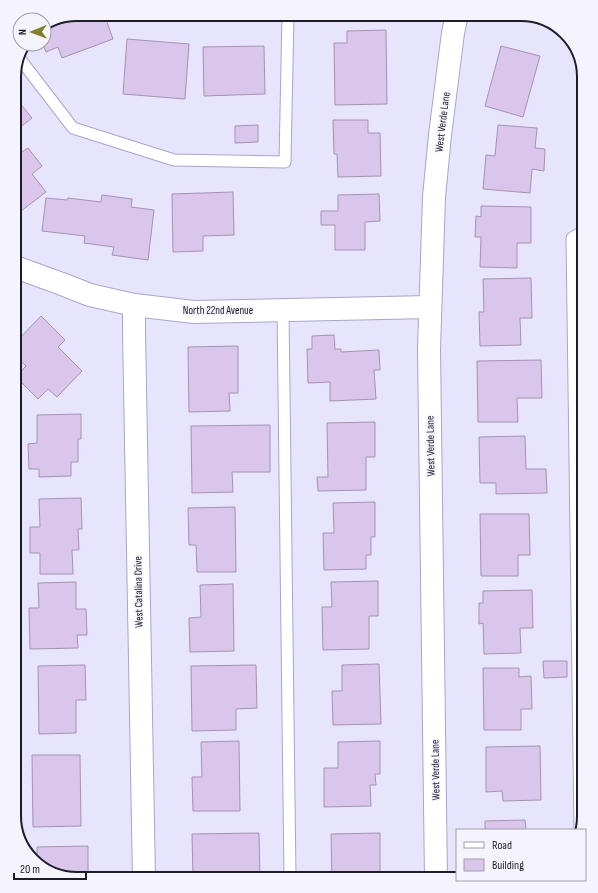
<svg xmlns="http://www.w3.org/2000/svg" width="598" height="893" font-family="'Sofia Sans Condensed',sans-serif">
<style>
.building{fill:#dac6ea;stroke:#a492b4}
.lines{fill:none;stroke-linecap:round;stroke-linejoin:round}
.service-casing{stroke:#a9a5cb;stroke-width:13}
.minor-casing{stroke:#a9a5cb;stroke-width:24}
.service{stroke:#fff;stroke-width:11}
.minor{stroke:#fff;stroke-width:22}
.labels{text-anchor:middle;stroke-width:3;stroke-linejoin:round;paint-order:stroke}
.street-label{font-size:11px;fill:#1d1c2a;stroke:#f5f4fc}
.rim{fill:none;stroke:#1d1c2a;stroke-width:2}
</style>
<rect width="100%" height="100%" fill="#e7e5fd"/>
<!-- building -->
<g class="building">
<polygon points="77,14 104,14 113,39 62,58 58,47 46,52 43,44 44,44 44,27"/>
<polygon points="386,30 387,104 335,105 334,43 347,43 347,31"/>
<polygon points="127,39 189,44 185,99 123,94"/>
<polygon points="264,46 265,94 204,96 203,47"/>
<polygon points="501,46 540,56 523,117 485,106"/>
<polygon points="14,96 32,118 14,132"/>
<polygon points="333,120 368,120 368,133 380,133 381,176 338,177 337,154 334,154"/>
<polygon points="258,125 258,142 235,143 235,126"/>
<polygon points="498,125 537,128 535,148 545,149 544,171 532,169 530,193 483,189 486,155 495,156"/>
<polygon points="14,147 19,154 28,148 42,166 32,174 46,192 21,211 14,203"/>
<polygon points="233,192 234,235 203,236 203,251 173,252 172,194"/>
<polygon points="379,194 380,221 365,222 365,250 335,250 335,225 321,225 321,211 338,211 338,195"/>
<polygon points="102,195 132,199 131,207 154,210 148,260 112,255 114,247 84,243 85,236 42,231 46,198 67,200 68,198 101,202"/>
<polygon points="481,206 531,207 531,243 517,243 517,268 480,267 481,237 475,237 476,216 481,217"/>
<polygon points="531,278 532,318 520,318 521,345 480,346 479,312 484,312 483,279"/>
<polygon points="41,316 65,340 58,347 82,371 57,397 48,389 38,399 16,377 26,366 14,355 14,344"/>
<polygon points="334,335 335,349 341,349 341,352 379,350 380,370 374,370 376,399 330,401 330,382 308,383 307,349 312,349 312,336"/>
<polygon points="238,346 238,393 229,393 230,411 189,412 188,347"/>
<polygon points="541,360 542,398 517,398 518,422 478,422 477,361"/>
<polygon points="81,414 81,439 78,439 78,462 71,462 71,476 39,477 39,469 29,469 28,444 37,443 37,415"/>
<polygon points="375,422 375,457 366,457 366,490 318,491 317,477 328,477 327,423"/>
<polygon points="270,425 270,472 232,472 233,492 192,493 191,426"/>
<polygon points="525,436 526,469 546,469 547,493 496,494 496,483 480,483 479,437"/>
<polygon points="81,498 82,529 78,529 79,550 72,550 73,574 40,574 40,553 30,553 30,527 40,527 39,499"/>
<polygon points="375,502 375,537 371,537 371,555 366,555 366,569 324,570 323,533 334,533 333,503"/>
<polygon points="235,507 236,572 197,572 196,545 189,545 188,508"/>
<polygon points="480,514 529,514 530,555 518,555 518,576 481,576"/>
<polygon points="378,581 378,616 369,616 369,649 323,650 322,607 332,607 331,582"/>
<polygon points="76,582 76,609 86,609 87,635 77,635 78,648 30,649 29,608 39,608 38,583"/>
<polygon points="233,584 234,651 190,652 189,618 201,617 200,585"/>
<polygon points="532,590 533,628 520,628 521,653 484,654 483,623 479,624 479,603 483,603 483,591"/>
<polygon points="543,661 567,661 567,677 544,678"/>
<polygon points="379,664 381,724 333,725 332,691 342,691 342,665"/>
<polygon points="85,665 86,700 76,700 76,733 39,734 38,666"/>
<polygon points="256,665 257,708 236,709 236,730 192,731 191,666"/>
<polygon points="483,668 519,668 519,677 531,676 532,709 521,709 521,730 484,730"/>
<polygon points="239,741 240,811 193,811 192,777 202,777 201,742"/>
<polygon points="380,741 380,774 375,774 376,785 370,785 371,806 324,807 324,768 338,768 338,742"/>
<polygon points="540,746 541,800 503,801 502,791 486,792 486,747"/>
<polygon points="32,755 80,755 81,826 33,827"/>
<polygon points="525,820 526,830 485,830 485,821"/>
<polygon points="259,833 260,879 193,879 192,834"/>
<polygon points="380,833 380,879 332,879 331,834"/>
<polygon points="88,846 88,873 93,873 93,879 73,879 42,869 37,864 37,847"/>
</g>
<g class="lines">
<!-- service casing -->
<g class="service-casing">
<g id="service">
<polyline points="20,59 73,128 174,160 285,162 288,14"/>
<polyline points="283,310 290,879"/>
<polyline points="580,830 572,238 584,231"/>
</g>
</g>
<!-- minor casing -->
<g class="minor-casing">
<g id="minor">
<polyline points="14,266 18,268 62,284 90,295 134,305 194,312 430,307"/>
<polyline points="134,305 134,332 144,879"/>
<polyline points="436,879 429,349 434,197 440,135 453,33 457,14"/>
</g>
</g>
<!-- service -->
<use href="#service" class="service"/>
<!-- minor -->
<use href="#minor" class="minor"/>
</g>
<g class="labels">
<!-- street labels -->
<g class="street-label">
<text transform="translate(442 122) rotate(-83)" y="4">West Verde Lane</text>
<text x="218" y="314">North 22nd Avenue</text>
<text transform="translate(430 446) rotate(-91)" y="4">West Verde Lane</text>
<text transform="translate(138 592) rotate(-91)" y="4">West Catalina Drive</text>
<text transform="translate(435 770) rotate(-91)" y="4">West Verde Lane</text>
</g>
</g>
<!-- crop -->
<path d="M0 0H598V893H0ZM77 21H521A56 56 0 0 1 577 77V816A56 56 0 0 1 521 872H77A56 56 0 0 1 21 816V77A56 56 0 0 1 77 21Z" fill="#f5f4fc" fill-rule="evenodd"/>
<path class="rim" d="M77 21H521A56 56 0 0 1 577 77V816A56 56 0 0 1 521 872H77A56 56 0 0 1 21 816V77A56 56 0 0 1 77 21Z"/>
<!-- legend -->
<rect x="456" y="829" width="130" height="52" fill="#f5f4fc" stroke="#9f9ea8"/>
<rect x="464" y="842" width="20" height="6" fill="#ffffff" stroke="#9f9ea8"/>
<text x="492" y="849" font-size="12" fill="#1d1c2a">Road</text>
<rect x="464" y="859" width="20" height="12" fill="#dac6ea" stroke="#9f9ea8"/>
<text x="492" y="869" font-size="12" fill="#1d1c2a">Building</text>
<!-- north arrow -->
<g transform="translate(32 32) rotate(269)"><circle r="19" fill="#f5f4fc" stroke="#9f9ea8"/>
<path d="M0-3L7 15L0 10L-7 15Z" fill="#81822b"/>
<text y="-6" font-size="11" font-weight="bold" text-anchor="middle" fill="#1d1c2a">N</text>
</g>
<!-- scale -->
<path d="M14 873v6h72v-6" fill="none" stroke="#1d1c2a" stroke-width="2"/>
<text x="20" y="873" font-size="12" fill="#1d1c2a" stroke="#f5f4fc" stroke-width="3" paint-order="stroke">20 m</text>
</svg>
